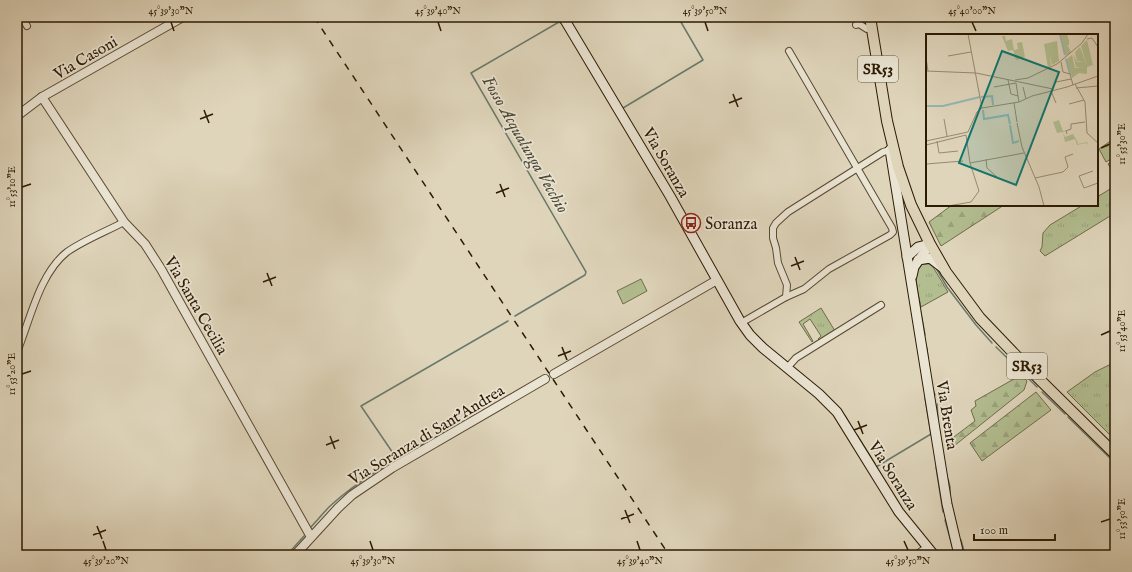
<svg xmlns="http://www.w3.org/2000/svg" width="1132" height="572" font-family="'IM FELL English',serif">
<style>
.grass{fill:url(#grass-tufts);stroke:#6f6c4a}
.forest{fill:url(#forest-firs);stroke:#6f6c4a}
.pitch{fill:#b2bd90;stroke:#6f6c4a}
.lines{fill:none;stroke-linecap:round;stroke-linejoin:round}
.stream{stroke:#6a796d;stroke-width:1.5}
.minor-casing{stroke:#594931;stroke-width:8}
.tertiary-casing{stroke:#594931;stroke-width:10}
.secondary-casing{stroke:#2c1a03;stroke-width:11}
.primary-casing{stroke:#2c1a03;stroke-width:12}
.minor{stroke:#eae4d3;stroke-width:6}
.tertiary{stroke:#eae4d3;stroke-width:8}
.secondary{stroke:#eae4d3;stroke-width:9}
.primary{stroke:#dfd5bb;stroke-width:10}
.rail{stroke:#2c1a03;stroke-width:1.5;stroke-dasharray:7 7;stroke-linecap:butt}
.ticks{fill:none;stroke:#2c1a03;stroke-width:1.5}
.labels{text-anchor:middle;stroke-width:3.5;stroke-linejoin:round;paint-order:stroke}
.shield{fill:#eae4d3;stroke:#655741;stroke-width:1}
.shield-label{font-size:15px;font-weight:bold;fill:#2c1a03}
.street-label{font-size:16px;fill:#2c1a03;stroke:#eae4d3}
.poi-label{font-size:16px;fill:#2c1a03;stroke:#eae4d3;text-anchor:start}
.water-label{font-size:17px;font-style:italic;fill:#4b4938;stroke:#eae4d3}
.inset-river{fill:none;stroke:#94b8b4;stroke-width:2}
.inset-road{fill:none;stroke:#978a71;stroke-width:1}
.view{fill:#0f766e;fill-opacity:0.15;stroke:#0f766e;stroke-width:2}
.inset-edge{fill:none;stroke:#2c1a03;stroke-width:2}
.neatline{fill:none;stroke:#2c1a03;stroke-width:1.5}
.ticks-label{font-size:10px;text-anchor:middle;fill:#2c1a03}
</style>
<defs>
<pattern id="grass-tufts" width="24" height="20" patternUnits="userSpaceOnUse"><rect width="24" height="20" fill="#b2bd90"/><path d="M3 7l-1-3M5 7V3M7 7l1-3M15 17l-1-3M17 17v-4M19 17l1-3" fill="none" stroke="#99a27b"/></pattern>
<pattern id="forest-firs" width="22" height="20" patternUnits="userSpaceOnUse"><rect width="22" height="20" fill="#b2bd90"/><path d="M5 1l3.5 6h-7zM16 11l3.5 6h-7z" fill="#99a27b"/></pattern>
</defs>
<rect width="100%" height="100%" fill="#dfd5bb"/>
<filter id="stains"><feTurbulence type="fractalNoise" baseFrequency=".005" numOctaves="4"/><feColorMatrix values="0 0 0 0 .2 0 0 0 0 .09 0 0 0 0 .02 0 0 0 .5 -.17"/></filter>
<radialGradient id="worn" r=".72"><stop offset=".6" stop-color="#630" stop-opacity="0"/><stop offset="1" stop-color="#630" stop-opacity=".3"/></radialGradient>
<!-- grass -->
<g class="grass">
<polygon points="1115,186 1115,213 1045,256 1040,251 1042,247 1043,233 1050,225 1083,205 1097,205 1097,197"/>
<path d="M922,264h7l4,3 15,25 -27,15c-2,-12 -10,-34 1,-43z"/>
<polygon points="821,308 835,331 819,340 818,339 821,336 810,319 803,324 813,341 812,342 799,322"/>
<polygon points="1115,362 1115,440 1067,392 1095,372"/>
</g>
<!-- forest -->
<g class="forest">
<polygon points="1115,138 1115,157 1106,162 1099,149"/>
<polygon points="1115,159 1115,175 1108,164"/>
<polygon points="952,205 1004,205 941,246 929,222"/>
<polygon points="1021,375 1027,381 1024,390 949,450 946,443 975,421 971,410 976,406 975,401"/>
<polygon points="1036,392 1051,410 982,461 970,443"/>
</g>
<!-- pitch -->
<polygon class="pitch" points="641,279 647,291 623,304 617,291"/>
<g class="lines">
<!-- stream -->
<g class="stream">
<polyline points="623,108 703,60 678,17"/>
<polyline points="902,252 904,264"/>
<polyline points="936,268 947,287 976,325 992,343"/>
<polyline points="920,308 925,335"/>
<polyline points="515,316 585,275 586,272 471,73 559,22 561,23"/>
<polyline points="996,347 1037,387"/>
<polyline points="927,348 928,360"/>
<polyline points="933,390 935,395"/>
<polyline points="1042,392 1065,414"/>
<polyline points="827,396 840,409"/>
<polyline points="925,398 931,435"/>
<polyline points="937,404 938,420"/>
<polyline points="845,416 852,428"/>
<polyline points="1068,417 1115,463"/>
<polyline points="857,435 875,464"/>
<polyline points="397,459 361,406 508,321"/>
<polyline points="876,467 931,434"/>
<polyline points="936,467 943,512"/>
<polyline points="948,479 950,487 950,497"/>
<polyline points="945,520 954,552 953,555"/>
<path d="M309,529c7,-7 14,-16 21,-23 36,-33 85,-57 128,-81"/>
<polyline points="961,540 965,555"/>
<polyline points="287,555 304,536"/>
</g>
<!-- minor casing -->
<g class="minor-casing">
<g id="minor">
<polyline points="22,17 27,26"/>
<polyline points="856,25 859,24 867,29 871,28"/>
<polyline points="786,297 804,289 829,269 890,235 893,232 892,228 789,51"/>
<polyline points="741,323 786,297 787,285 778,263 776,248 773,238 773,228 776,223 788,212 883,152 890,150"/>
<path d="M17,352c13,-31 22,-78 50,-100 17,-12 38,-20 57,-30"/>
<polyline points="787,368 796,358 881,305"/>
<polyline points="916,555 927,547"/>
</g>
</g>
<!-- tertiary casing -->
<g class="tertiary-casing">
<g id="tertiary">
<polyline points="42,97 124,222 145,244 161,269 311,537"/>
<polyline points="17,116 42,97 183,17"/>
<polyline points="554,374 717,280"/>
<polyline points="295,555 338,508 352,495 392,468 545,379"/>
</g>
</g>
<!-- secondary casing -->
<g class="secondary-casing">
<g id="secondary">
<polyline points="563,17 670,196 740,321 750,335 763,348 819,394 837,412 899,512 934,555"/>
<polyline points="890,150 947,504 959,555"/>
<polyline points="907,257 918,247 930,244"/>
<polyline points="918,260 930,258 943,268"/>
<polyline points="912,276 914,267 930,244"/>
</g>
</g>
<!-- primary casing -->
<g class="primary-casing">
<polyline id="primary" points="870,17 887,121 898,167 911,205 930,244 946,272 980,318 1026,366 1115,454"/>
</g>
<!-- minor -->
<use href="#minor" class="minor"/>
<!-- tertiary -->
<use href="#tertiary" class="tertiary"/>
<!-- secondary -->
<use href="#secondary" class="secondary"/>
<!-- primary -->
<use href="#primary" class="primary"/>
<!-- rail -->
<polyline class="rail" points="314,17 669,555"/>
</g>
<!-- ticks -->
<path class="ticks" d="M171,22l3,9M438,22l3,9M705,22l3,9M972,22l4,9M733,94l5,13M729,103l13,-5M204,110l5,13M200,119l13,-5M1101,148l9,-4M500,184l5,13M22,187l9,-3M496,193l13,-5M795,257l5,13M791,266l13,-5M267,273l5,13M263,282l13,-5M1101,335l9,-4M562,347l5,13M558,356l13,-5M22,374l9,-3M858,421l5,13M854,430l13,-5M330,436l5,13M326,445l13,-5M625,510l5,13M621,519l13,-5M1101,522l9,-3M97,526l5,13M93,535l13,-5M103,541l3,9M370,541l3,9M637,541l3,9M904,541l4,9"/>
<!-- icons -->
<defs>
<g id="bus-ring" transform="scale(1)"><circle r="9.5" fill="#eae4d3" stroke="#8f2418" stroke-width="1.5"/><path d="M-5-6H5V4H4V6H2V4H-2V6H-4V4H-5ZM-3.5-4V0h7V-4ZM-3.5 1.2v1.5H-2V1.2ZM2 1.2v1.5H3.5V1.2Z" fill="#8f2418"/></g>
</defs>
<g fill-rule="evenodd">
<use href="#bus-ring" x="691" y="223"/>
</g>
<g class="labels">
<!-- shield labels -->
<g class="shield">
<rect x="858" y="56" width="40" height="26" rx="3"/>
<rect x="1007" y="353" width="40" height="26" rx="3"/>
</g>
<g class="shield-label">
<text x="878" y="74">SR53</text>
<text x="1027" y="371">SR53</text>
</g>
<!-- street labels -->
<g class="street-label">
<text transform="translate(85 57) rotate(-30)" y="6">Via Casoni</text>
<text transform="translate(667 162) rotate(60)" y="6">Via Soranza</text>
<text transform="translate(197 305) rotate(60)" y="6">Via Santa Cecilia</text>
<text transform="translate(948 415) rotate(81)" y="6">Via Brenta</text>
<text transform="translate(426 434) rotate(-31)" y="6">Via Soranza di Sant'Andrea</text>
<text transform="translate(894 475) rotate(58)" y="6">Via Soranza</text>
</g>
<!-- poi labels -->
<g class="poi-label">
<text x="705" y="229">Soranza</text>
</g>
<!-- water labels -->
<g class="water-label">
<text transform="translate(526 144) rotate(60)" y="6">Fosso Acqualunga Vecchio</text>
</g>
</g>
<!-- overview -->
<g transform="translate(926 34)">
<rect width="172" height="172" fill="#dfd5bb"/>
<path d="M135,0h6l2,7v4l-3,1h2l3,6 -5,4zM161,6l6,25 -6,2v7l-8,-1 -7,5 -5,-19 5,-4 3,13 7,-1h-6l-3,-13 4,8 7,-1h-7l-2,-9 5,-5 7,19 -6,-20z" fill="#b2bd90"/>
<path d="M76,2h3l1,5 6,-2 2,11 4,-1 -1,-6 5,-1 3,15 -9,3 -3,-10 -5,1zM131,7l2,20 -7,4 -2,-9 1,10 -3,2 -4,-24zM133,86l4,11 8,-2 -8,3 2,5 8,-3 4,7 1,3 9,-2 1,3 -2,-2 -9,2 -2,-6 -10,3 -2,-10 -6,1 -4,-11z" fill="#b2bd90"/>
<path class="inset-river" d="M134,0l5,21M140,25l4,15M55,63l11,-1 1,9M0,72h17l37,-9M57,76l1,9 24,-4 2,9M84,91l3,18 6,-2"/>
<path class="inset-road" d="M42,0l14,74M161,5l5,-1 6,9M22,22l23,-4M0,24l2,13M135,28l2,10 7,2 3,11M0,37l50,2 77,16M82,46l3,14 7,2 1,6M89,46l13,-2 29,-14 25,-21 6,-9M130,48l15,-3M149,50l10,18 2,31 11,10M68,53l22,-4 2,13M97,53l3,12M141,53l31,-11M150,54l22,-2M125,57l5,12M88,69l3,19M143,70l15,-4M18,85l3,17M91,89l5,24 17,40 5,19M141,100l-1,-3 5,-2v-5l14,-2M0,107l42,-9 9,-20 5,-4 37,-6 13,-6 35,-9M11,107l2,12 19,-2M0,111l40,-10 4,28 9,28 -8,11 -23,4M60,125l1,9 10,9M44,129l54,-10M0,130l37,-3M167,137l-14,5 5,12 14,-5M109,144l28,-6 5,-5 -3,-10 8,-3"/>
<path class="view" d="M76,17l57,21 -43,113 -57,-22z"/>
<rect width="172" height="172" class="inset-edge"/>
</g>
<!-- margin -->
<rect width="1132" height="572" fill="none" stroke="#dfd5bb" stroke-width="44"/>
<!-- scale -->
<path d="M974 534v6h81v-6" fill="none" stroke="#2c1a03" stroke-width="2"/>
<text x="980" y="534" font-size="12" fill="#2c1a03" stroke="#eae4d3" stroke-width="3" paint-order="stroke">100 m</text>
<rect x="22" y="22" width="1088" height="528" class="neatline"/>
<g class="ticks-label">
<text x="171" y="14">45°39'30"N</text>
<text x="438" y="14">45°39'40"N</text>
<text x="705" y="14">45°39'50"N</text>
<text x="972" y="14">45°40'00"N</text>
<text transform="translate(1121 144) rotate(-90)" y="4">11°53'30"E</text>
<text transform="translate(11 187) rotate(-90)" y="4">11°53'10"E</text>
<text transform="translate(1121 331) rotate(-90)" y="4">11°53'40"E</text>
<text transform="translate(11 374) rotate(-90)" y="4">11°53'20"E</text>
<text transform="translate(1121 519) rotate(-90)" y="4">11°53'50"E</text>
<text x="106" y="564">45°39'20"N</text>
<text x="373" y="564">45°39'30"N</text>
<text x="640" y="564">45°39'40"N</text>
<text x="908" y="564">45°39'50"N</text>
</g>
<rect width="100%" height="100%" filter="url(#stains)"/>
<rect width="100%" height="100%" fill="url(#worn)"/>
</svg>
